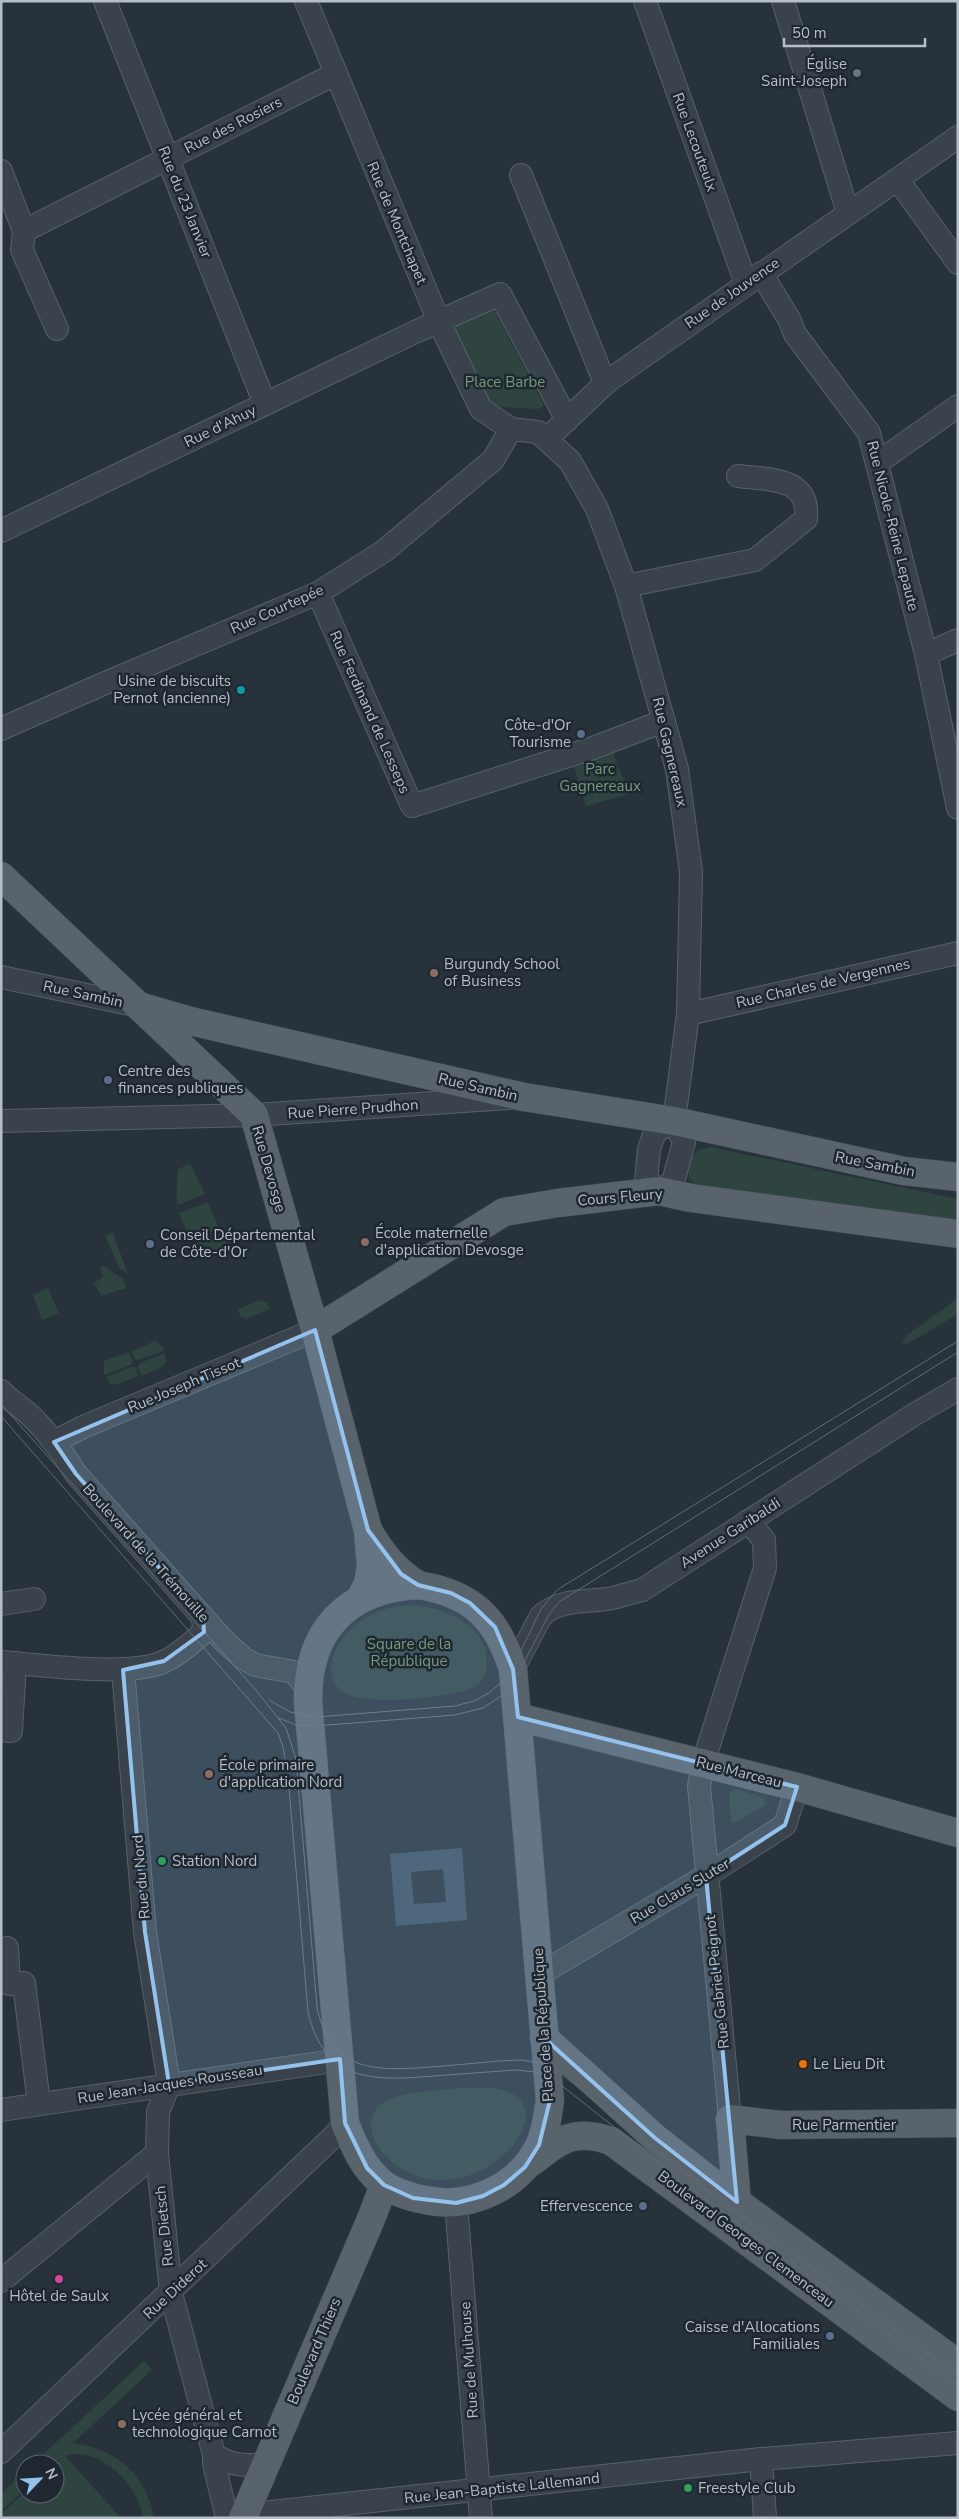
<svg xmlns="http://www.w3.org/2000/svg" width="959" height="2519" font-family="'Nunito Sans',sans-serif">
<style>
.green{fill:#2f4341}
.water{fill:#3e5162;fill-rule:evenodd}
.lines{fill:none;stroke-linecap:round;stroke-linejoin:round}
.minor-casing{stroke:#58616a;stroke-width:24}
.major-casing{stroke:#464f58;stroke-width:29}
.minor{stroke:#3a434c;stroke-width:22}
.major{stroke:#58636c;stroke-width:28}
.tram{stroke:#616b75;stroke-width:1}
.marked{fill:#95c1ed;fill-opacity:0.2;stroke:#95c1ed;stroke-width:4;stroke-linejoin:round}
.worship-dot{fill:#6b7280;stroke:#1f2831;stroke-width:2}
.culture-dot{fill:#0f9aa8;stroke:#1f2831;stroke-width:2}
.service-dot{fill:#5c6f8a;stroke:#1f2831;stroke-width:2}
.education-dot{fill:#8d6e63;stroke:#1f2831;stroke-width:2}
.leisure-dot{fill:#2e9e5b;stroke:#1f2831;stroke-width:2}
.food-dot{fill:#e8710a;stroke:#1f2831;stroke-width:2}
.hotel-dot{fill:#d1479c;stroke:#1f2831;stroke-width:2}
.labels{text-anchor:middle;stroke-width:5;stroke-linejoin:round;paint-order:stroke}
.poi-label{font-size:15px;fill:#b6bec7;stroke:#1f2831;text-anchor:start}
.street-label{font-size:15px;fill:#b6bec7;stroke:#1f2831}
.park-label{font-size:15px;fill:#779a7b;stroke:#1f2831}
</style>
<rect width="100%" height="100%" fill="#27323b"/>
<!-- green -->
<g class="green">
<polygon points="493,308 543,403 543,407 538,409 501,407 489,402 455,332 457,325"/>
<polygon points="613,752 629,794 586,806 573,764"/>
<polygon points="711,1147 958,1199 958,1228 701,1190 689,1179 688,1164 697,1150"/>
<path d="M190,1163l15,31 -27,11c-4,-11 1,-23 -1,-35z"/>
<polygon points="208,1202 219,1229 190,1239 179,1213"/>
<polygon points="225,1231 230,1246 193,1258 188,1246"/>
<polygon points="113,1233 128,1274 119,1268 105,1235"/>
<polygon points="104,1266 123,1279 126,1288 101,1296 94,1283 103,1277 100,1268"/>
<polygon points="48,1288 59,1313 42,1320 33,1295"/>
<polygon points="958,1298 958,1314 907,1344 902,1343 906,1336"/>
<polygon points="261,1300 267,1303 270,1309 246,1319 241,1317 238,1309"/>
<polygon points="155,1341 163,1347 164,1351 138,1360 135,1359 132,1351"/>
<polygon points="129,1352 132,1360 131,1365 104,1375 104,1361"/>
<polygon points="165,1353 166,1361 164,1366 142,1376 137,1367 140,1363"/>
<polygon points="131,1367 135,1367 139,1376 115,1385 109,1383 106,1377"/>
<path d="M405,1605c34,-1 85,19 82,61 0,8 -6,18 -13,21 -23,11 -115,21 -134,3 -22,-23 1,-56 22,-70 14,-9 27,-13 43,-15z"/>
<polygon points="736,1789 763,1797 766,1805 734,1823 731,1821 729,1795 732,1790"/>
<path d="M461,2088c14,0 31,-2 45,3 67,24 -51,141 -123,62 -10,-11 -16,-28 -8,-42 12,-20 64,-21 86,-23z"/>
<path d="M144,2361l8,9 -79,73c41,5 74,31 81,75h-11c-3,-32 -45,-74 -78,-62l56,62h-120v-4l24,-22v2h30v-30l7,-7 -10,7h-19z"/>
<polygon points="25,2472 25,2489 1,2511 1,2494"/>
</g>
<!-- water -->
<path class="water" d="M462,1848l5,72 -71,6 -6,-72zM443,1869l3,33 -32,2 -3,-32z"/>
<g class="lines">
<!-- minor casing -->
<g class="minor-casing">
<g id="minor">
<polyline points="105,1 265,404"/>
<polyline points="306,1 439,322 481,409 511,429 538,432 570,461 597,509 626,586 677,769 691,872 688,1014 674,1121 684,1142 673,1182 659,1191 646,1180 649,1149 655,1132 674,1121"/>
<polyline points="645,1 743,275 749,281"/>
<polyline points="783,1 848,213"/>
<polyline points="1,171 24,231 22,250 57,329"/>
<polyline points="521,175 605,383"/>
<polyline points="898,180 958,263"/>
<polyline points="24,231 335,74"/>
<polyline points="761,273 789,319 795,334 869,433 926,654 958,808"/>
<polyline points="556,430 608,381 958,137"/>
<polyline points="877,463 958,406"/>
<polyline points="1,531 415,332 500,294 567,420"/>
<path d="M626,586l129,-26 51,-41c4,-43 -38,-39 -68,-43"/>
<polyline points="318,593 412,806 590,749 664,721"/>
<polyline points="926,654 958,640"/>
<polyline points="1,729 103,684 318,593 384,551 493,460 511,429"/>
<polyline points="1,977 139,1006"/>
<polyline points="688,1014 958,953"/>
<polyline points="1,1121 254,1115 508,1098"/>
<path d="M1,1391c9,10 21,16 31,26 17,17 31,36 44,57l147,166 20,18 12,7 39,7 14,17"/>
<polyline points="54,1442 83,1427 315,1330"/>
<polyline points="1,1604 34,1599"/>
<path d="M1,1662c40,3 128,15 162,0 16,-7 28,-19 41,-30l-1,-15"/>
<path d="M513,1669l28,-53c18,-17 43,-14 66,-17 12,-2 23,-6 35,-9l273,-176 43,-25"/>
<polyline points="123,1670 145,1932 169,2084 158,2112 157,2153 171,2293 214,2455 214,2464 227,2518"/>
<polyline points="1,1730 11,1731 15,1663"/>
<polyline points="7,1948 9,1984 24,1983 39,2104"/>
<polyline points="540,1974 706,1876 785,1825 797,1787"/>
<polyline points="1,2110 340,2060"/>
<polyline points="730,2119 699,1786 703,1763 765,1568 764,1540 748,1521"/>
<polyline points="456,2203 481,2518"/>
<polyline points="1,2281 157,2153"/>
<polyline points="1,2452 335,2135 345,2123"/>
<path d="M214,2455c19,11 31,11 51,9"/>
<polyline points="761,2459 765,2518"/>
<polyline points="244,2515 761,2459 958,2443"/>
</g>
</g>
<!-- major casing -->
<g class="major-casing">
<g id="major">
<polyline points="1,876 254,1115 315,1330 368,1530 371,1567 368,1584 360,1599"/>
<polyline points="142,1007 190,1021 524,1097 674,1121 904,1171 958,1177"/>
<polyline points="315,1330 504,1212 558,1203 659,1191 691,1198 958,1234"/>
<path d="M369,1532c13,22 27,39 49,53"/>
<path d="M418,1585c53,8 79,33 95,84l37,431c-2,15 -4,30 -10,44 -20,43 -70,66 -115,56 -13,-2 -31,-8 -42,-16 -20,-16 -29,-38 -38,-61l-37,-421c-1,-72 39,-113 110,-117z"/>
<polyline points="518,1717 797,1787 958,1833"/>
<polyline points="544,2038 655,2138 737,2202 958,2364"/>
<path d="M532,2162c28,-22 42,-34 79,-21l347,256"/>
<polyline points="737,2202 730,2119 781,2125 958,2123"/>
<polyline points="243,2518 371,2219 384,2185"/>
</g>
</g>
<!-- minor -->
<use href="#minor" class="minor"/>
<!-- major -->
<use href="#major" class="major"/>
<!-- tram -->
<g class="tram">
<path d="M1,1404l254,285 31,39 10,31 21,248c13,66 59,64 114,60 29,-2 59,-6 89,-7l21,3 14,6 148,118 255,189"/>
<path d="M1,1416l277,317 5,14 5,28 20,237c16,71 67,69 126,64 27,-2 54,-4 81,-6l21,2 20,9 144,114 258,191"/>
<polyline points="269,1700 290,1712 316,1717 455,1706 474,1701 489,1693 503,1681 513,1667 541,1609 557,1590 958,1341"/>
<polyline points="279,1718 296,1725 315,1726 455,1715 483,1708 501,1696 515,1680 548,1616 559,1602 958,1352"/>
</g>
</g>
<!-- marked area -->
<path class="marked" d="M315,1330l53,200 33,44 17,11 33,8 19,10 25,24 18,42 5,48 279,70 -12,38 -79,51 31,326 -82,-64 -111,-100 6,62 -11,45 -14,22 -21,18 -21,11 -27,7 -43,-5 -29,-13 -17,-17 -22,-45 -5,-64 -171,25 -24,-152 -22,-262 41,-9 40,-29 -1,-15 -127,-143 -22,-32z"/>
<!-- markers -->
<circle class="worship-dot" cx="857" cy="73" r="5"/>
<circle class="culture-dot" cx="241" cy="690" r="5"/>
<g class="service-dot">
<circle cx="581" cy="734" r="5"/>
<circle cx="108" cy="1080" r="5"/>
<circle cx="150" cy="1244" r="5"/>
<circle cx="643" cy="2206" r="5"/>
<circle cx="830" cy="2336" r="5"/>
</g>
<g class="education-dot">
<circle cx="434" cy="973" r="5"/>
<circle cx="365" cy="1242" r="5"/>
<circle cx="209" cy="1774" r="5"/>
<circle cx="122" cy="2424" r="5"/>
</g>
<g class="leisure-dot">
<circle cx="162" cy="1861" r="5"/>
<circle cx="688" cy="2488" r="5"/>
</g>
<circle class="food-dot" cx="803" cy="2064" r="5"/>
<circle class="hotel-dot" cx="59" cy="2279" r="5"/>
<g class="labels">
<!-- poi labels -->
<g class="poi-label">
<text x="847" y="69" text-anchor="end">Église<tspan x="847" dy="17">Saint-Joseph</tspan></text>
<text x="231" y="686" text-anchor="end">Usine de biscuits<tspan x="231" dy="17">Pernot (ancienne)</tspan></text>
<text x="571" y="730" text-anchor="end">Côte-d'Or<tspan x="571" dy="17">Tourisme</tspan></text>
<text x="444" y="969">Burgundy School<tspan x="444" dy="17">of Business</tspan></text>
<text x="118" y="1076">Centre des<tspan x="118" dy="17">finances publiques</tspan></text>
<text x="375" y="1238">École maternelle<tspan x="375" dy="17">d'application Devosge</tspan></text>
<text x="160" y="1240">Conseil Départemental<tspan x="160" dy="17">de Côte-d'Or</tspan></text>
<text x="219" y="1770">École primaire<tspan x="219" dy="17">d'application Nord</tspan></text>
<text x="172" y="1866">Station Nord</text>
<text x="813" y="2069">Le Lieu Dit</text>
<text x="633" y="2211" text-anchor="end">Effervescence</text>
<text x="59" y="2301" text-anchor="middle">Hôtel de Saulx</text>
<text x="820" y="2332" text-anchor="end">Caisse d'Allocations<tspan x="820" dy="17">Familiales</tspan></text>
<text x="132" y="2420">Lycée général et<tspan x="132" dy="17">technologique Carnot</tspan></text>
<text x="698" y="2493">Freestyle Club</text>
</g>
<!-- street labels -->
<g class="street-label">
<text transform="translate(233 125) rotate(-27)" y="5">Rue des Rosiers</text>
<text transform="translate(695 142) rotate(70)" y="5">Rue Lecouteulx</text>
<text transform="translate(185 202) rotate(68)" y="5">Rue du 23 Janvier</text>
<text transform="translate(397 223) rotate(67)" y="5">Rue de Montchapet</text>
<text transform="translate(732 293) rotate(-35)" y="5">Rue de Jouvence</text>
<text transform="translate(220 426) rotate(-26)" y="5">Rue d'Ahuy</text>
<text transform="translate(893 526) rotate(76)" y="5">Rue Nicole-Reine Lepaute</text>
<text transform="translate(277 609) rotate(-24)" y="5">Rue Courtepée</text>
<text transform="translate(370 712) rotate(66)" y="5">Rue Ferdinand de Lesseps</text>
<text transform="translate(670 752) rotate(77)" y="5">Rue Gagnereaux</text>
<text transform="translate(823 983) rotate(-13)" y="5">Rue Charles de Vergennes</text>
<text transform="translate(83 994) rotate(12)" y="5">Rue Sambin</text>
<text transform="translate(478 1087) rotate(13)" y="5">Rue Sambin</text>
<text transform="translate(353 1109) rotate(-4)" y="5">Rue Pierre Prudhon</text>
<text transform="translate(875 1164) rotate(11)" y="5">Rue Sambin</text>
<text transform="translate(269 1169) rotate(74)" y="5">Rue Devosge</text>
<text transform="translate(620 1197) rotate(-5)" y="5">Cours Fleury</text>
<text transform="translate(184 1385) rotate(-23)" y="5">Rue Joseph Tissot</text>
<text transform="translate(730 1533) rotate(-33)" y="5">Avenue Garibaldi</text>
<text transform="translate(146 1553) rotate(48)" y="5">Boulevard de la Trémouille</text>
<text transform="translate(739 1772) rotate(14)" y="5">Rue Marceau</text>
<text transform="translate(141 1877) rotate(-95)" y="5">Rue du Nord</text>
<text transform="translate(680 1891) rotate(-31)" y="5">Rue Claus Sluter</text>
<text transform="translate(717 1982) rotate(-96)" y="5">Rue Gabriel Peignot</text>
<text transform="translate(543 2025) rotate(-94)" y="5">Place de la République</text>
<text transform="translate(170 2084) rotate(-9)" y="5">Rue Jean-Jacques Rousseau</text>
<text x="844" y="2130">Rue Parmentier</text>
<text transform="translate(164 2226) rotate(-96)" y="5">Rue Dietsch</text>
<text transform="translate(746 2239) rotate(37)" y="5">Boulevard Georges Clemenceau</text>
<text transform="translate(175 2289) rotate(-43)" y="5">Rue Diderot</text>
<text transform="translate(314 2351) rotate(-67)" y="5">Boulevard Thiers</text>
<text transform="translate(469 2360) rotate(-94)" y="5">Rue de Mulhouse</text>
<text transform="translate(502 2488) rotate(-6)" y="5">Rue Jean-Baptiste Lallemand</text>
</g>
<!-- park labels -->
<g class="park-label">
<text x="505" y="387">Place Barbe</text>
<text x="600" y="774">Parc<tspan x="600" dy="17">Gagnereaux</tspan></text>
<text x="409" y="1649">Square de la<tspan x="409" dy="17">République</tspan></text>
</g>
</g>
<!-- border -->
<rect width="959" height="2519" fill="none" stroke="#b6bec7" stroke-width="5"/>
<!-- north arrow -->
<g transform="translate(40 2479) rotate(65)"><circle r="24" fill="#1f2831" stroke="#5b646d"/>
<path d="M0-4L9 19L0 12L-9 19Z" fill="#95c1ed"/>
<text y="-8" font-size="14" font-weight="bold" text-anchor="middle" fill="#b6bec7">N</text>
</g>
<!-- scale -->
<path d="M784 38v8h141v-8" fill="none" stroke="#b6bec7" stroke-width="2.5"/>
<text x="792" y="38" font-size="15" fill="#b6bec7" stroke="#1f2831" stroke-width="4" paint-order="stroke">50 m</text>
</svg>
